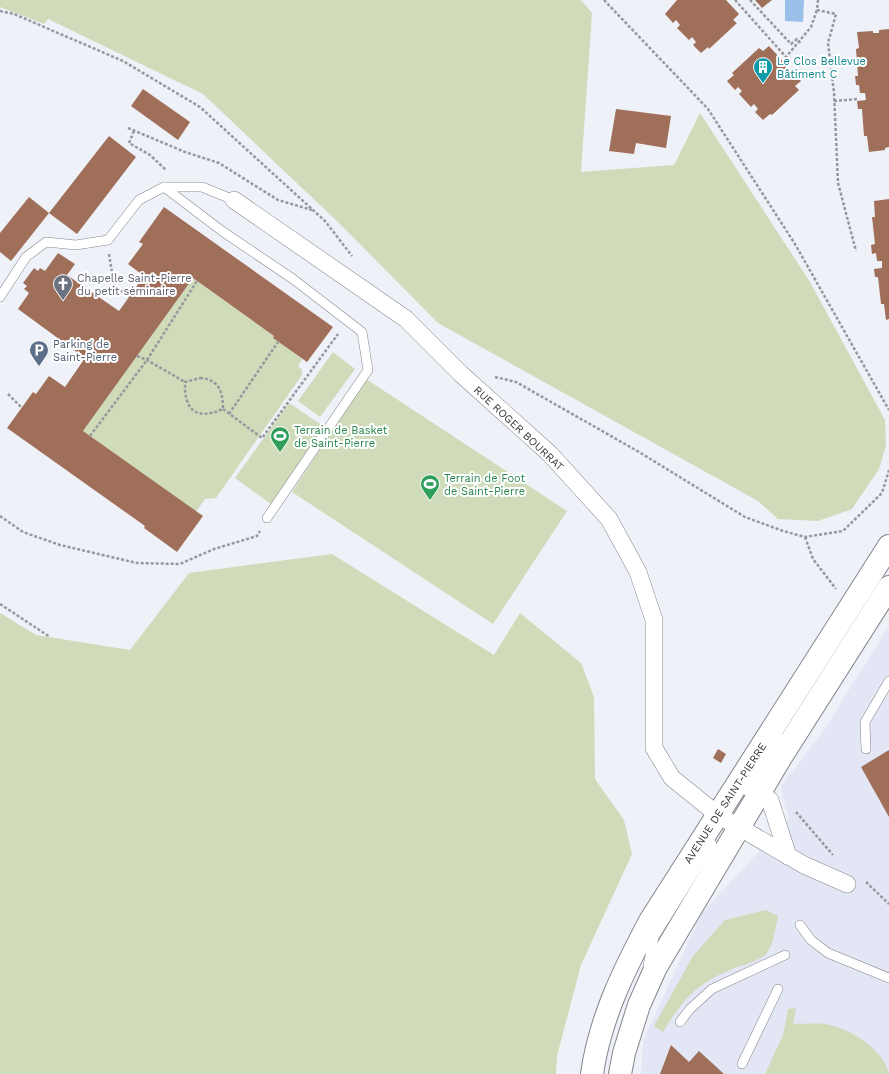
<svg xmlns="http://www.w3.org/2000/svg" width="889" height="1074" font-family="'Work Sans',sans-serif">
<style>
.built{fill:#e3e6f4}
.green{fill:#cfdbb9}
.water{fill:#9abfe8}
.building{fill:#a06f59}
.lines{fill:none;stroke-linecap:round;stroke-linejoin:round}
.lane-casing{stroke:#84858c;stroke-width:10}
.street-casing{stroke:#84858c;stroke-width:18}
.secondary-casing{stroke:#84858c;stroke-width:24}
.path{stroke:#97989d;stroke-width:2.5;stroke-dasharray:3 2;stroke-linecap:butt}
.lane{stroke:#fff;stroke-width:9}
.street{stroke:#fff;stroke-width:17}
.secondary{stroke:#fff;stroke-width:22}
.labels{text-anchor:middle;stroke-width:4;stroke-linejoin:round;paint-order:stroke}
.culture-label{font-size:11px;fill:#0d838f;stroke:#fff;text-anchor:start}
.worship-label{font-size:11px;fill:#5b616d;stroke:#fff;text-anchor:start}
.service-label{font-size:11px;fill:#4e5e75;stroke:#fff;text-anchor:start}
.street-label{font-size:11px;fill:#38383b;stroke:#fff}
.leisure-label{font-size:11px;fill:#27864d;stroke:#fff;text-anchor:start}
</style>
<rect width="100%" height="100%" fill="#eff1f8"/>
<!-- built -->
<polygon class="built" points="889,626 889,1074 641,1074 643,1041 702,913 789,819 783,800 781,786 825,728"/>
<!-- green -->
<g class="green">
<polygon points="0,0 581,0 592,13 581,172 674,165 700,113 810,282 885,420 886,445 879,469 852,509 818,521 778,519 758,501 438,323 340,224 203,94 48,19 44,24 0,7"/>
<polygon points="193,278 274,336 273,338 302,359 298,366 302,370 302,375 216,498 205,499 196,512 83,431"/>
<polygon points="333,352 355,369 320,417 298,401"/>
<polygon points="366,379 567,511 493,624 292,492"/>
<polygon points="289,403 326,428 271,504 235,478"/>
<polygon points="332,554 494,655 520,613 581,663 594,697 595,779 624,820 632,854 581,965 557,1056 556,1074 0,1074 0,613 36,635 130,650 189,573"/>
<path d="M766,910l12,6c-3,12 -4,29 -12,38 -8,8 -24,11 -34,15 -36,15 -49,30 -69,63l-9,-6 39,-70 32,-36z"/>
<path d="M796,1008l-3,16c10,0 21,-1 31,0 24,3 60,25 65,50h-124l18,-39 5,-26z"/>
</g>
<!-- water -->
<polygon class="water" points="785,0 804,0 803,22 785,21"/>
<!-- building -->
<g class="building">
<polygon points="677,0 726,0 739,14 733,20 737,23 709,49 708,47 701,53 693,45 696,42 692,37 689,40 677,28 680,25 676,20 673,23 665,14"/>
<polygon points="755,0 772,0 762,8"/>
<polygon points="889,29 889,147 885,148 885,150 869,152 867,136 864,136 862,109 858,109 857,101 866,100 865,93 860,93 859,85 856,85 855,76 858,76 856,49 859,48 857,32 873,31 873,33 879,33 879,30"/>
<polygon points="769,46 801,81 795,86 799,90 772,115 770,114 763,120 755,112 758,109 754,104 751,107 739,94 742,91 738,87 735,90 727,81 734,75 732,73 759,48 763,51"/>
<polygon points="143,89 190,122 178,140 131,106"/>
<polygon points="616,109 671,116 666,148 636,143 634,154 609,151"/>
<polygon points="109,136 136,157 77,234 49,213"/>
<polygon points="29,197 49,213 11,261 0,252 0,233"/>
<polygon points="889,199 889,319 886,320 884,304 881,304 878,277 875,277 874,269 882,268 882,261 877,261 876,253 872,254 871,245 875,244 872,217 875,217 874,201"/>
<polygon points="164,207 333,327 307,362 273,338 274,336 193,278 83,431 203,516 177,552 144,528 145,526 7,428 33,392 36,394 49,376 65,387 85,358 18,309 29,293 24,289 27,286 23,283 34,268 38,271 40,268 45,271 58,253 75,264 67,275 119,311 144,276 128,264 143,244 139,242"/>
<polygon points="718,749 726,754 721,763 713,758"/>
<polygon points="889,750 889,817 861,767"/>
<polygon points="671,1045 689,1062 699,1051 724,1074 660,1074"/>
</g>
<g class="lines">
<!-- lane casing -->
<g class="lane-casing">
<g id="lane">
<polyline points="164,187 222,231 293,279 362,332 368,370 267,518"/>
<polyline points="0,297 26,257 46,242 76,245 108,240 139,200 164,187 202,187 234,200"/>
<polyline points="866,749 865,722 889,681"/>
<polyline points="747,790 780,738"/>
<polyline points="800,925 811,940 828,953 889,978"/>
<polyline points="648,966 654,937 712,844"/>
<polyline points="680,1022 690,1009 712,989 785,955"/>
<polyline points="742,1064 778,989"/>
</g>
</g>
<!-- street casing -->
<g class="street-casing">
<g id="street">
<polyline points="234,200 406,319 461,374 550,454 609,519 638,572 654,620 654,748 672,778 718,815 804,865 847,884"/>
<polyline points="748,787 770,800 788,856"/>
</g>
</g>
<!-- secondary casing -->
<g class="secondary-casing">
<g id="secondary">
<path d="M592,1074c8,-56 32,-104 58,-153l239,-375"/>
<polyline points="620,1074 624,1053 639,1005 656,967 781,757 889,587"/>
</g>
</g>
<!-- path -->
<g class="path">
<polyline points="604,0 708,109 795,244 889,410"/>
<polyline points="735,0 786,57 811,27 817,10"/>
<polyline points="750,0 791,44 797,39 800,43"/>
<polyline points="818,0 817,10 836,14 828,43 834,92 838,183 856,251"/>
<polyline points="0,11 14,14 123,61 200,107 325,221 352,256"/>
<polyline points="834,101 858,99"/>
<polyline points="128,128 185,152 219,163 278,200 312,210"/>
<polyline points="134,131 129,143 150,155 166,170"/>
<polyline points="109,254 114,285 129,297"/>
<polyline points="137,356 147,360 185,382"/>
<polyline points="495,377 516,382 639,452 745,517 783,531 805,537 843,531 882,493 889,470"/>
<path d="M200,378c19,1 23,14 23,31 -27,12 -39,1 -38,-27z"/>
<polyline points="8,394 22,408"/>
<polyline points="223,409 262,438 338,334"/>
<polyline points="229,414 278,342"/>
<polyline points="90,436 147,360 197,281"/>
<polyline points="0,516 23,532 60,545 137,563 180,564 214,549 257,536 260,531"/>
<polyline points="805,537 813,559 836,589"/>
<polyline points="0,604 50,637"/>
<polyline points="796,812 833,855"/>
<polyline points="866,882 889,904"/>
</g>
<!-- lane -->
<use href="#lane" class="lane"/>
<!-- street -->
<use href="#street" class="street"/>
<!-- secondary -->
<use href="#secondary" class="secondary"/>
</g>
<!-- icons -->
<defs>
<g id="building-pin" transform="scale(1)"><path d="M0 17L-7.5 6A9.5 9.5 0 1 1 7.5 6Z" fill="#0f9aa8" stroke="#fff"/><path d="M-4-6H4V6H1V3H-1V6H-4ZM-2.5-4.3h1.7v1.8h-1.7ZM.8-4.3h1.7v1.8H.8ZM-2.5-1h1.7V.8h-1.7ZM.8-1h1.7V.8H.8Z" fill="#fff"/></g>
<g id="church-pin" transform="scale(1)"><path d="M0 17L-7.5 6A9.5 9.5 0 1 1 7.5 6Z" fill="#6b7280" stroke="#fff"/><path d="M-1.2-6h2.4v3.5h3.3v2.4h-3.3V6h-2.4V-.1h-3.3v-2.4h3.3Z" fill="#fff"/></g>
<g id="parking-pin" transform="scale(1)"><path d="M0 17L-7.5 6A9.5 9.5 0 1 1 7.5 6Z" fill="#5c6f8a" stroke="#fff"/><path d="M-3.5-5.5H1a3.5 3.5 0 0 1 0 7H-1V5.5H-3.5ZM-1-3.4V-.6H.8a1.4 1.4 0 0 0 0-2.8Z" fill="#fff"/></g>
<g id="stadium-pin" transform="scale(1)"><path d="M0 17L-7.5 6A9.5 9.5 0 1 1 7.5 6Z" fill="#2e9e5b" stroke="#fff"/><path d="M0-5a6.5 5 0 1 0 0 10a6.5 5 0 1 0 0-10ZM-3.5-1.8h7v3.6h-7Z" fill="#fff"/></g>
</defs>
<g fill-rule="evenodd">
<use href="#building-pin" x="763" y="67"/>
<use href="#church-pin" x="63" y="284"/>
<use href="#parking-pin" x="39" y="350"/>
<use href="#stadium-pin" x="280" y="436"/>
<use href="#stadium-pin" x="430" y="484"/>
</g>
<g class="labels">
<!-- culture labels -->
<g class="culture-label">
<text x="777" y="65">Le Clos Bellevue<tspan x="777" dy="13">Bâtiment C</tspan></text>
</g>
<!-- worship labels -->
<g class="worship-label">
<text x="77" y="282">Chapelle Saint-Pierre<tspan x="77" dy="13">du petit séminaire</tspan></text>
</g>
<!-- service labels -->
<g class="service-label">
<text x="53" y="348">Parking de<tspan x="53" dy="13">Saint-Pierre</tspan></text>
</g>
<!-- street labels -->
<g class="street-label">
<text transform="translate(519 428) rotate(43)" y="4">RUE ROGER BOURRAT</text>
<text transform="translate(725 803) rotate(-57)" y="4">AVENUE DE SAINT-PIERRE</text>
</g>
<!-- leisure labels -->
<g class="leisure-label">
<text x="294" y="434">Terrain de Basket<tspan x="294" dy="13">de Saint-Pierre</tspan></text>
<text x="444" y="482">Terrain de Foot<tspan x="444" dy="13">de Saint-Pierre</tspan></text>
</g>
</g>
</svg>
